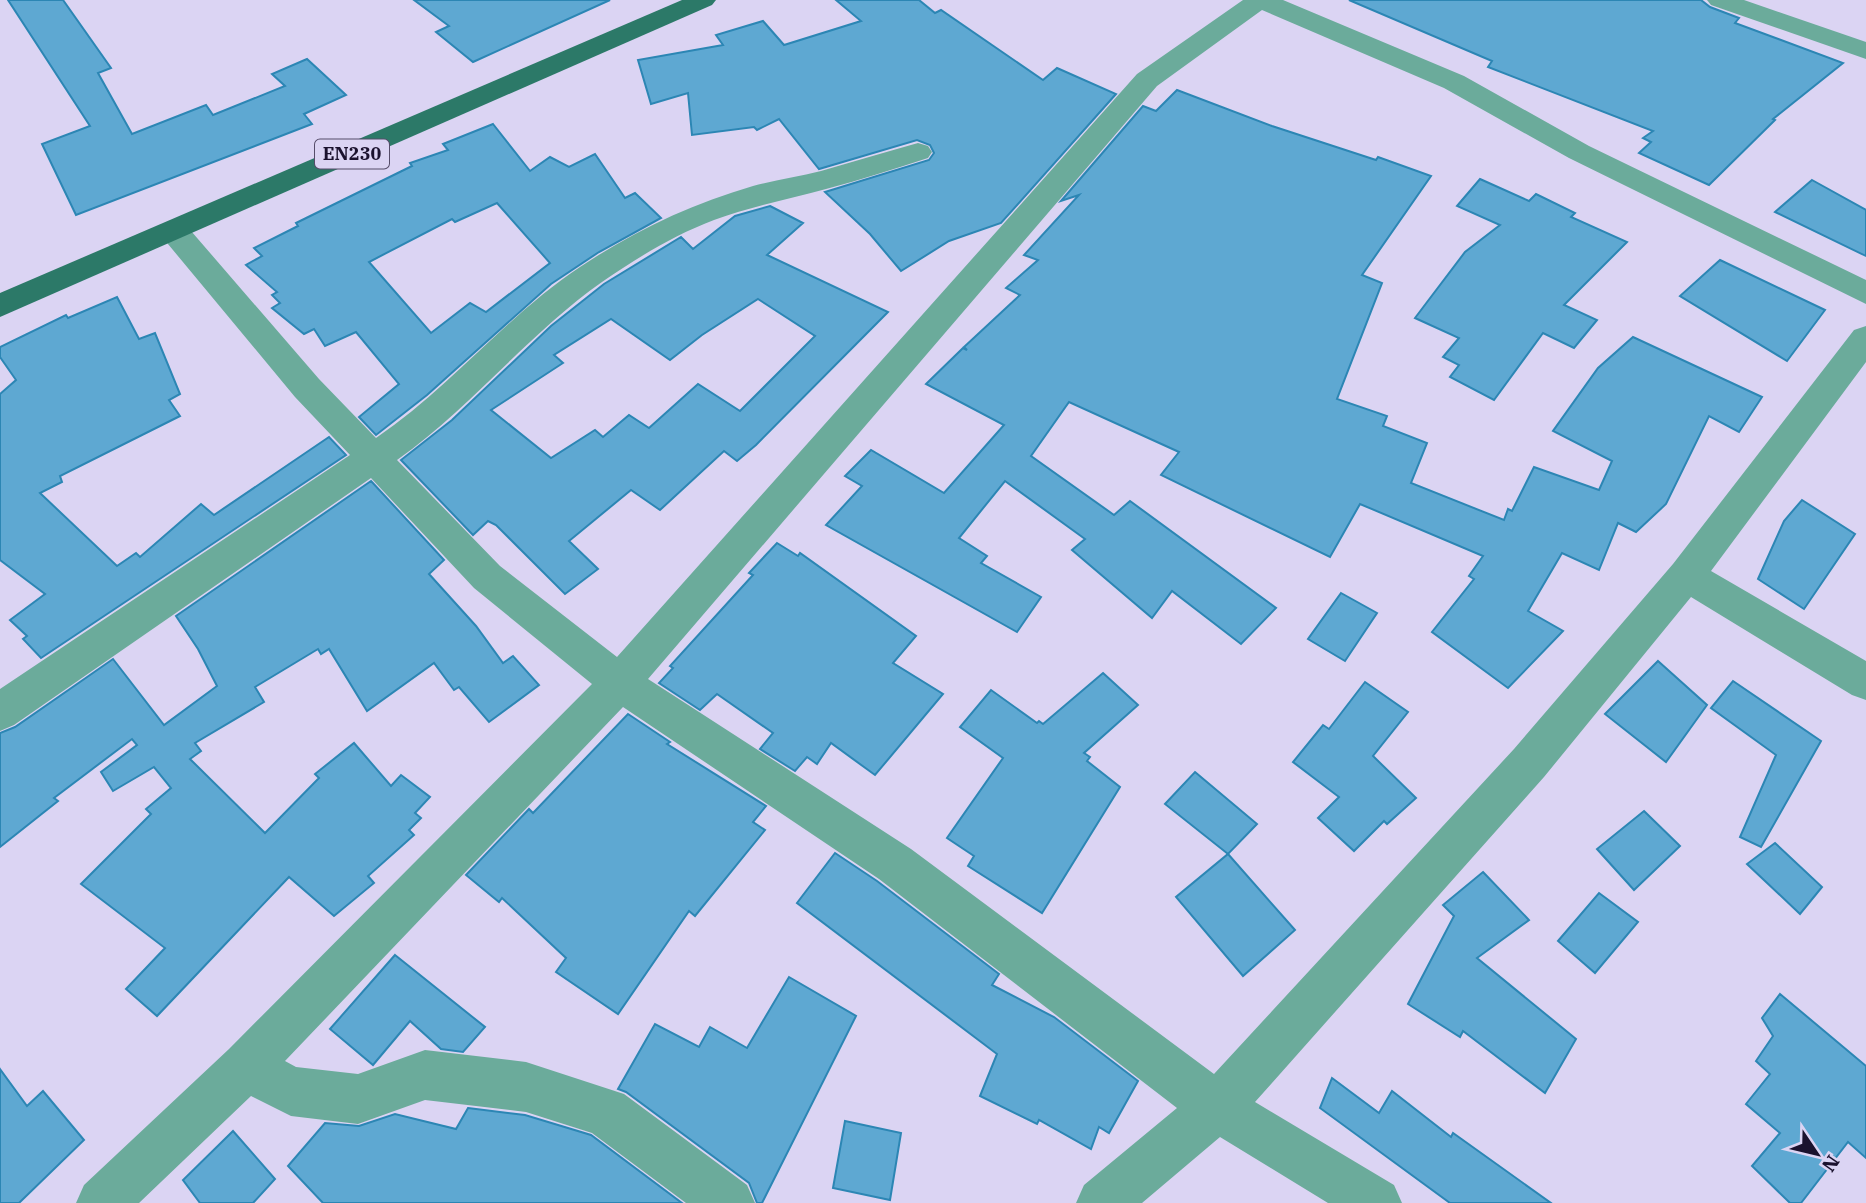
<svg xmlns="http://www.w3.org/2000/svg" width="1866" height="1203" font-family="'IBM Plex Serif',serif">
<style>
.building{fill:#5ea8d2;stroke:#2c86b4;stroke-width:2;fill-rule:evenodd}
.lines{fill:none;stroke-linecap:round;stroke-linejoin:round}
.minor{fill:#6bab9b;fill-rule:evenodd}
.major{fill:#2c7968;fill-rule:evenodd}
.labels{text-anchor:middle;stroke-width:6;stroke-linejoin:round;paint-order:stroke}
.shield{fill:#dbd4f3;stroke:#554c69;stroke-width:2}
.shield-label{font-size:18px;font-weight:bold;fill:#1b122e}
</style>
<rect width="100%" height="100%" fill="#dbd4f3"/>
<!-- building -->
<g class="building">
<polygon points="8,0 63,0 111,68 98,73 132,134 206,105 213,115 285,86 272,74 307,59 346,95 304,114 312,124 76,215 42,144 90,126"/>
<polygon points="414,0 610,0 473,62 436,32 449,26"/>
<polygon points="836,0 919,0 935,13 941,10 1043,80 1057,68 1116,94 1001,223 949,241 901,271 870,234 825,192 929,160 934,153 930,145 917,140 819,169 779,119 757,130 754,127 692,135 688,93 651,104 638,60 723,45 716,35 763,21 784,45 861,21"/>
<polygon points="1349,0 1701,0 1710,7 1739,18 1735,23 1843,63 1773,119 1775,120 1709,185 1639,153 1651,142 1643,138 1653,131 1488,67 1492,61"/>
<polygon points="1177,90 1272,126 1376,160 1378,157 1431,176 1362,275 1382,283 1337,399 1387,416 1383,426 1427,443 1411,483 1504,520 1508,509 1512,511 1534,467 1599,490 1612,461 1553,431 1598,368 1633,337 1762,397 1739,432 1709,416 1666,504 1636,532 1618,523 1599,570 1562,553 1528,611 1563,631 1508,688 1432,632 1474,579 1469,576 1483,556 1360,504 1330,557 1161,475 1179,452 1069,402 1031,456 1114,515 1130,501 1276,608 1241,644 1172,591 1152,618 1072,550 1085,539 1005,481 959,538 987,556 981,563 1041,597 1017,632 826,525 862,486 845,476 871,450 944,493 1004,425 926,384 963,348 967,350 964,347 1020,295 1006,288 1038,260 1024,255 1079,195 1061,201 1143,106 1156,111"/>
<path d="M493,124l37,47 20,-14 19,10 26,-13 30,44 10,-5 26,25 -62,34 -48,32 -124,111 -51,40 -17,-18 40,-33 -43,-52 -31,14 -11,-17 -10,5 -32,-26 8,-5 -8,-8 5,-3 -31,-27 16,-9 -8,-8 44,-22 -2,-3 116,-57 -2,-3 38,-13 -5,-6zM497,203l53,60 -64,49 -16,-9 -39,30 -62,-71 83,-43 3,3z"/>
<polygon points="1480,179 1529,201 1536,194 1575,213 1571,217 1627,242 1564,305 1597,320 1574,348 1543,333 1494,400 1450,377 1459,365 1443,357 1459,338 1415,318 1465,252 1500,225 1457,206"/>
<polygon points="1812,180 1866,210 1866,256 1775,212"/>
<path d="M770,206l33,17 -36,32 121,57 -132,133 -19,16 -13,-10 -64,59 -29,-20 -62,51 29,28 -33,25 -69,-69 -8,-4 -15,14 -72,-75 51,-40 99,-94 53,-42 77,-47 12,12 42,-33zM758,299l57,37 -75,75 -42,-27 -49,44 -20,-13 -26,22 -8,-7 -44,28 -60,-48 72,-47 -9,-8 57,-36 59,41 32,-25z"/>
<polygon points="1720,260 1825,310 1787,361 1680,296"/>
<polygon points="117,297 139,339 155,333 180,394 169,400 180,416 60,476 62,482 40,493 117,566 136,553 140,557 201,504 214,515 329,437 346,455 41,658 23,639 27,636 10,620 45,594 0,560 0,394 16,380 0,357 0,347 66,315 68,318"/>
<polygon points="371,481 444,560 429,574 476,626 503,663 513,656 539,685 489,722 459,687 454,690 434,663 367,711 329,649 321,654 318,649 255,687 264,702 195,743 201,751 190,759 265,833 319,778 315,774 354,743 391,786 401,775 430,797 415,813 421,818 409,830 414,835 368,876 374,883 334,916 289,877 157,1016 126,989 165,948 81,884 151,814 146,809 171,788 154,767 113,791 101,772 137,745 132,739 54,798 58,801 0,847 0,733 15,727 113,659 164,725 217,686 198,649 176,616"/>
<polygon points="1802,500 1855,534 1804,609 1758,579 1784,521"/>
<polygon points="777,543 798,556 800,553 916,636 893,663 943,694 875,775 831,743 817,764 807,757 795,771 760,749 773,733 717,694 700,710 659,683 673,668 670,666 753,575 749,573"/>
<polygon points="1341,593 1377,613 1345,661 1308,639"/>
<polygon points="1658,661 1707,705 1666,762 1605,714"/>
<polygon points="1103,673 1138,705 1084,753 1090,757 1087,761 1120,787 1042,913 968,866 974,856 947,838 1003,758 960,727 991,690 1037,723 1039,721 1043,724"/>
<polygon points="1733,681 1821,741 1761,847 1740,837 1776,755 1711,708"/>
<polygon points="1365,682 1408,712 1373,756 1416,798 1387,824 1384,821 1354,851 1318,818 1339,797 1293,762 1323,725 1329,729"/>
<polygon points="628,714 670,742 667,744 766,806 753,822 765,830 695,916 689,911 618,1014 556,972 566,958 502,898 499,902 466,875 529,809 533,813"/>
<polygon points="1195,772 1257,824 1228,854 1165,804"/>
<polygon points="1644,811 1680,846 1634,890 1597,849"/>
<polygon points="1775,843 1822,887 1800,914 1747,864"/>
<polygon points="835,853 877,881 999,974 992,985 1054,1017 1138,1081 1109,1133 1099,1127 1091,1149 1039,1120 1037,1124 980,1096 997,1054 797,903"/>
<polygon points="1228,854 1295,930 1243,976 1176,897"/>
<polygon points="1483,872 1529,920 1477,958 1576,1039 1545,1093 1463,1031 1460,1037 1408,1004 1454,916 1443,905"/>
<polygon points="1599,893 1638,922 1595,973 1558,941"/>
<polygon points="395,955 485,1027 463,1052 441,1049 410,1021 373,1065 330,1029"/>
<polygon points="789,977 856,1016 762,1203 757,1203 749,1183 626,1092 618,1089 655,1024 699,1047 710,1027 747,1048"/>
<polygon points="1780,994 1866,1066 1866,1158 1848,1142 1801,1203 1790,1203 1752,1166 1780,1133 1746,1104 1770,1074 1756,1061 1773,1036 1762,1018"/>
<polygon points="0,1069 27,1106 43,1091 84,1140 19,1203 0,1203"/>
<polygon points="1332,1078 1379,1113 1392,1091 1451,1137 1453,1133 1551,1203 1450,1203 1320,1108"/>
<polygon points="468,1108 525,1115 591,1135 682,1203 323,1203 288,1166 325,1123 359,1126 395,1114 456,1129"/>
<polygon points="845,1121 901,1133 890,1200 833,1188"/>
<polygon points="233,1131 275,1179 253,1203 200,1203 183,1180"/>
</g>
<g class="lines">
<!-- minor -->
<g class="minor">
<path d="M1243,0h40l181,76 125,70 277,134v24l-297,-146 -125,-70 -182,-78 -105,76 -509,593 263,170 303,225 300,-325 159,-185 181,-234 12,-4v36l-155,209 155,90v39l-14,-5 -161,-98 -147,180 -289,325 139,83 8,18h-74l-108,-66 -78,66h-66l8,-18 93,-77 -298,-229 -256,-172 -338,354 11,6 62,7 67,-24 101,12 98,32 123,91 8,18h-69l-94,-70 -66,-21 -101,-12 -67,24 -67,-8 -40,-20 -112,107h-63l8,-18 145,-136 363,-365 -118,-96 -103,-110 -357,247 -14,6v-42l350,-234 -55,-58 -132,-159 -4,-7 4,-7 11,-3 11,3 134,155 57,59c74,-50 130,-122 204,-171 54,-36 111,-63 173,-81 22,-6 45,-9 68,-15 32,-9 64,-19 97,-28l10,3 4,6 -4,6c-34,11 -68,22 -102,31 -38,10 -76,18 -112,31 -40,15 -77,38 -112,62 -74,52 -131,126 -205,178l103,106 117,91 520,-583z"/>
<polygon points="1707,0 1744,0 1866,42 1866,59 1711,5"/>
</g>
<!-- major -->
<polygon class="major" points="682,0 716,0 712,5 0,317 0,293"/>
</g>
<g class="labels">
<!-- shield labels -->
<rect class="shield" x="315" y="139.5" width="74" height="29" rx="5"/>
<g class="shield-label">
<text x="352" y="160">EN230</text>
</g>
</g>
<!-- north arrow -->
<g transform="translate(1817 1154) rotate(125)" stroke="#dbd4f3" stroke-width="5" paint-order="stroke">
<path d="M0-5L12 26L0 18L-12 26Z" fill="#1b122e"/>
<text y="-10" font-size="19" font-weight="bold" text-anchor="middle" fill="#1b122e">N</text>
</g>
</svg>
